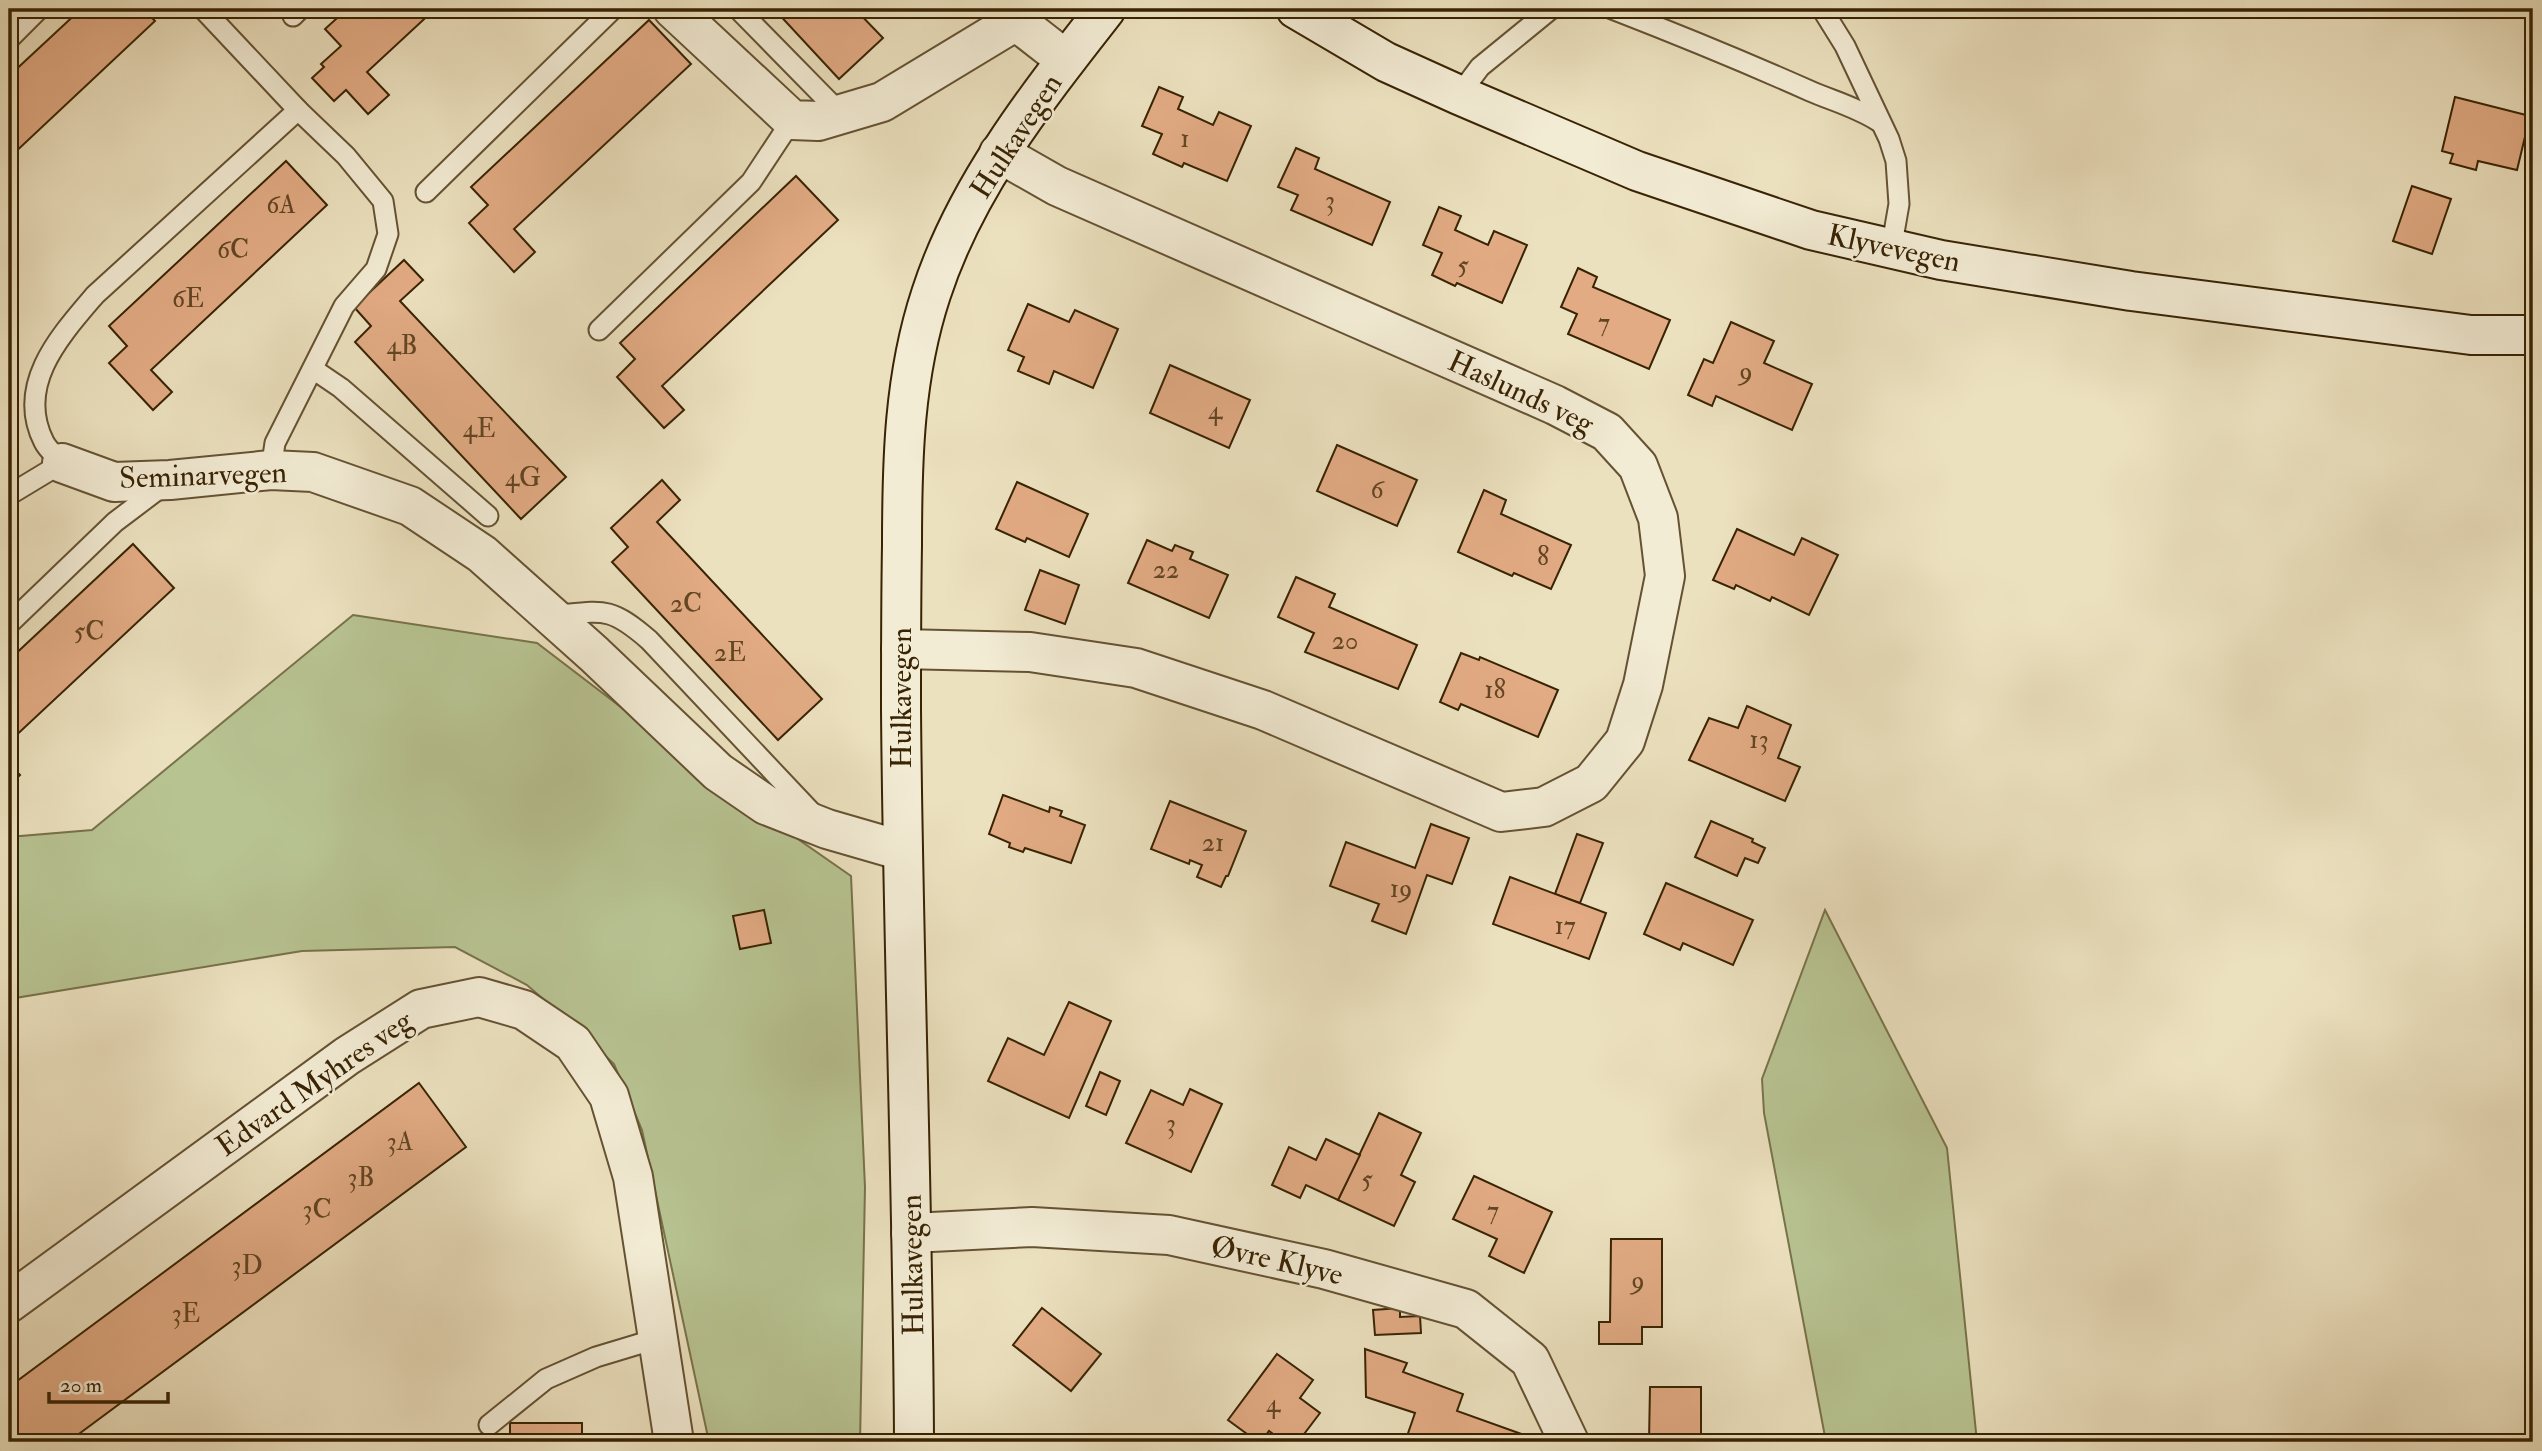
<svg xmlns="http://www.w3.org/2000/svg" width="2542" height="1451" font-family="'IM FELL Double Pica',serif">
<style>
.green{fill:#b8c392;stroke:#78734a;stroke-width:2}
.building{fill:#e2ab84;stroke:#382303;stroke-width:2}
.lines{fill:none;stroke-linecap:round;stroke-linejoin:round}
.service-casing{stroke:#655232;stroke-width:23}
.minor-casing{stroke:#655232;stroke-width:42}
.secondary-casing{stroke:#382303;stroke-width:42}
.service{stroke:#f3ecd5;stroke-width:19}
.minor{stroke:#f3ecd5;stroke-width:38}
.secondary{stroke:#f3ecd5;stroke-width:38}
.labels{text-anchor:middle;stroke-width:5;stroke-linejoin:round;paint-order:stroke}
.number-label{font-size:26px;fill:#624523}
.street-label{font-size:30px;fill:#382303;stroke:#f3ecd5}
</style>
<rect width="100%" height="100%" fill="#ece1bf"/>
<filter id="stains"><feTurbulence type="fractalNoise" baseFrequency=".00286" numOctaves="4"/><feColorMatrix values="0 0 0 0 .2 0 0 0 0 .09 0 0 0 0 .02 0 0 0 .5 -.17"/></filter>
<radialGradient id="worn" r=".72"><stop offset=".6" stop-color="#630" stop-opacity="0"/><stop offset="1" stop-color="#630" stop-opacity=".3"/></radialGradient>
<!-- green -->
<g class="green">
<polygon points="353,615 537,643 749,805 851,876 865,1187 860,1442 709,1442 642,1130 614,1064 572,1024 527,985 455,947 302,951 9,999 9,837 92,830"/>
<polygon points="1825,910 1947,1148 1977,1442 1826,1442 1764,1113 1762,1079"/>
</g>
<!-- building -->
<g class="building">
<polygon points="81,9 144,9 155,21 9,158 9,76"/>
<polygon points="347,9 435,9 367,72 389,95 368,114 346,90 334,101 312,78 324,67 321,64 341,46 325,29"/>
<polygon points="774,9 855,9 883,38 839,79"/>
<polygon points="649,20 691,64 514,229 535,252 514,272 469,223 488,205 471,187"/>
<polygon points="1159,87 1183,97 1178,109 1213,125 1219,112 1251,126 1227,181 1184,163 1182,167 1153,154 1162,134 1142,126"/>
<polygon points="2455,97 2530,116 2517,170 2478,161 2476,170 2450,163 2453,154 2442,151"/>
<polygon points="1296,148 1319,158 1315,169 1390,202 1372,245 1291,210 1298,195 1278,187"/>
<polygon points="286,161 327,205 151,370 172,392 153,410 109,363 127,346 109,326"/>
<polygon points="796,176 838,220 662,386 684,410 664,428 617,377 635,359 620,343"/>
<polygon points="2412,186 2451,199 2432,254 2393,241"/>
<polygon points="1439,207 1461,216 1455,230 1488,245 1494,231 1527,245 1502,303 1457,283 1455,286 1432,275 1442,253 1423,245"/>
<polygon points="404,260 423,280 400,301 566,477 521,519 355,342 371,326 354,307"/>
<polygon points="1578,268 1597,277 1593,287 1670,320 1649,369 1568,334 1577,314 1561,307"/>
<polygon points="1028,304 1069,322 1075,310 1118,329 1093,388 1054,371 1049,384 1018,371 1024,357 1008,350"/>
<polygon points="1731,322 1774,341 1764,363 1812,384 1792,430 1716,396 1712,406 1688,395 1704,359 1713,363"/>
<polygon points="1170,365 1250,400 1229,448 1150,413"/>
<polygon points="1337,445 1417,480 1397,526 1317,491"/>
<polygon points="662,480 680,500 657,522 822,699 778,740 612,562 628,547 611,528"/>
<polygon points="1017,482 1088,514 1069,557 1027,538 1025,542 996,529"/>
<polygon points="1484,490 1506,500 1501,514 1571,545 1551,589 1514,573 1512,576 1458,552"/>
<polygon points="1737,529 1794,555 1802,538 1838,555 1809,615 1772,597 1770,601 1736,585 1734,589 1713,580"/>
<polygon points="1147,540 1172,551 1175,545 1193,552 1190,559 1228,575 1209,618 1128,583"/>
<polygon points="133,544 174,588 9,742 9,660"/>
<polygon points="1040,570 1079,585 1065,624 1025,610"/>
<polygon points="1296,577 1335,594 1329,607 1417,645 1398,689 1305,652 1314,633 1278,617"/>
<polygon points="1461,653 1479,660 1480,657 1558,690 1538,737 1461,704 1458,710 1440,702"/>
<polygon points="1747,706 1791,725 1778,758 1800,767 1785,801 1689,760 1709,718 1738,728"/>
<polygon points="9,764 20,775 9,786"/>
<polygon points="1003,795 1049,812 1050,807 1062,811 1060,816 1085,825 1071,863 1025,848 1023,852 1009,847 1010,843 989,834"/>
<polygon points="1170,801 1246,831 1228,876 1226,876 1221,887 1197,877 1202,865 1190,860 1189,864 1151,849"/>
<polygon points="1711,821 1753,839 1752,842 1765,848 1758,863 1745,858 1737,876 1695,857"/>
<polygon points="1431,824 1469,838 1452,884 1427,875 1406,934 1372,921 1379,904 1330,886 1346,842 1415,868"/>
<polygon points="1577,834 1603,843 1580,903 1555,894"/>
<polygon points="1510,877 1606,913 1589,959 1493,924"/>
<polygon points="1666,883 1753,920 1733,965 1683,943 1680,950 1644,934"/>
<polygon points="764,910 771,943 740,949 733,916"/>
<polygon points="1069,1002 1111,1021 1069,1118 988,1081 1008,1038 1044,1055"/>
<polygon points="1100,1072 1120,1081 1106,1115 1086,1106"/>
<polygon points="419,1083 466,1147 68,1442 9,1442 9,1387"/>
<polygon points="1190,1089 1222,1104 1191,1172 1126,1143 1151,1090 1183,1105"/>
<polygon points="1379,1113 1421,1133 1401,1175 1415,1182 1394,1226 1338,1200"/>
<polygon points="1326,1139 1360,1155 1338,1200 1306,1185 1300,1198 1272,1185 1289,1147 1316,1160"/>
<polygon points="1474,1176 1552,1212 1524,1273 1489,1256 1497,1239 1453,1219"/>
<polygon points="1611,1239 1662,1239 1662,1327 1642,1327 1642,1344 1599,1344 1599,1322 1610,1322"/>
<polygon points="1042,1308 1101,1354 1071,1391 1013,1345"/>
<polygon points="1400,1308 1400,1317 1420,1316 1421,1333 1375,1335 1373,1310"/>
<polygon points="1365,1349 1407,1363 1403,1372 1463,1394 1457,1411 1527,1436 1525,1442 1405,1442 1415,1413 1366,1397"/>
<polygon points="1277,1354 1313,1380 1300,1398 1320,1413 1298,1442 1284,1442 1269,1431 1261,1442 1258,1442 1228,1420"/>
<polygon points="1650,1387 1701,1387 1701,1442 1649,1442"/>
<rect x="510" y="1423" width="72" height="19"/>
<polygon points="1183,1438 1204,1439 1204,1442 1183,1442"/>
</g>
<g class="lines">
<!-- service casing -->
<g class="service-casing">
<g id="service">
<polyline points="203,9 298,110 346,156 383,201 388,234 376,269 344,306 275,443 271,470"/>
<polyline points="738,9 842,115"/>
<path d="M1612,9c67,26 133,53 198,82 23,10 46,16 68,30"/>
<polyline points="1822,9 1845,46 1889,139 1896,161 1899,204 1891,250"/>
<polyline points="293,16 300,9"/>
<polyline points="9,39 39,9"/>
<polyline points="1459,95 1480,67 1551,9"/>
<polyline points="426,192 613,9"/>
<polyline points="599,330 751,182 792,120"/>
<polyline points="313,369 341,388 488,516"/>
<path d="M9,495l53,-32c-6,-7 -14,-13 -18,-21 -29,-57 16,-106 51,-147l203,-185"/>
<path d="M552,616c50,-5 57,-11 97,24l165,175"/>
<polyline points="9,624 115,522 164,485"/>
<polyline points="489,1425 546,1379 596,1357 659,1338"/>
</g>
</g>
<!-- minor casing -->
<g class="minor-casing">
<g id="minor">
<polyline points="673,9 792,120 818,121 882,102 1016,21"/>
<polyline points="1004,9 1016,21 1066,60"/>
<polyline points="62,463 114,482 170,480 271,470 313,472 410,506 482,554 594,654 718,772 766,805 827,829 903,851"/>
<polyline points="901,649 1030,652 1136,668 1263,710 1501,812 1544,807 1591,783 1625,741 1643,685 1665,576 1658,518 1638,466 1607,432 1555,405 1057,186 999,153"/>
<polyline points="911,1233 1032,1227 1169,1235 1324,1269 1466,1309 1530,1360 1569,1442"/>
<polyline points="9,1303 347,1056 421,1009 479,997 524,1010 573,1043 609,1096 633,1177 674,1442"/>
</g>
</g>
<!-- secondary casing -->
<g class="secondary-casing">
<g id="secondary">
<polyline points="1296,9 1386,62 1459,95 1637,171 1811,230 1941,260 2131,291 2471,335 2533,335"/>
<path d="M914,1442c-1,-244 -11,-488 -13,-733 0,-54 0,-109 1,-164 0,-86 2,-169 29,-251 35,-108 107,-198 175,-285"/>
</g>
</g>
<!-- service -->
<use href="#service" class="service"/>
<!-- minor -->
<use href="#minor" class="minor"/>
<!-- secondary -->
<use href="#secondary" class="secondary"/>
</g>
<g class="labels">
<!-- number labels -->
<g class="number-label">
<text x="1185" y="147">1</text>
<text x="1330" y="209">3</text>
<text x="281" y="213">6A</text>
<text x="233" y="258">6C</text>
<text x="1463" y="274">5</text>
<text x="188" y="307">6E</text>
<text x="1604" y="331">7</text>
<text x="402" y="354">4B</text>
<text x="1746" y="380">9</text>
<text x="1215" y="419">4</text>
<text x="479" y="437">4E</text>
<text x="523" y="486">4G</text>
<text x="1377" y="498">6</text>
<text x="1543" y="565">8</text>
<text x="1166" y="578">22</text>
<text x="686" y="612">2C</text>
<text x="89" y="640">5C</text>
<text x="1345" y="649">20</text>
<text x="730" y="661">2E</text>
<text x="1495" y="698">18</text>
<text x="1759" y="748">13</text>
<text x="1213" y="851">21</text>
<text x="1401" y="897">19</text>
<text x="1565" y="934">17</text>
<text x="1171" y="1132">3</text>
<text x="400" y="1150">3A</text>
<text x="361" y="1186">3B</text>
<text x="1367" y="1188">5</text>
<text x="317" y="1218">3C</text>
<text x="1493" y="1219">7</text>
<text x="247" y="1274">3D</text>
<text x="1638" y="1289">9</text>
<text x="186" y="1322">3E</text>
<text x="1273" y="1412">4</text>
</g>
<!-- street labels -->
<g class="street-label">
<text transform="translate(1016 136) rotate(-57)" y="10">Hulkavegen</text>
<text transform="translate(1894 248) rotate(12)" y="10">Klyvevegen</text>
<text transform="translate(1521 392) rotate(25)" y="10">Haslunds veg</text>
<text transform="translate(203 475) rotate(-2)" y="10">Seminarvegen</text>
<text transform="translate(901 698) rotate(-90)" y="10">Hulkavegen</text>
<text transform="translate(314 1083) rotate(-35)" y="10">Edvard Myhres veg</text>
<text transform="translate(1277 1260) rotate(13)" y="10">Øvre Klyve</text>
<text transform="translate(912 1265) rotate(-91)" y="10">Hulkavegen</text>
</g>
</g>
<!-- margin -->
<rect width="2542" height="1451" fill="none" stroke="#ece1bf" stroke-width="35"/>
<rect x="10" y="10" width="2521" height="1430" fill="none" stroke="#382303" stroke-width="3.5"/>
<rect x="18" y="18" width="2507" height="1416" fill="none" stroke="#382303" stroke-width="2"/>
<!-- scale -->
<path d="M49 1392v10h119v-10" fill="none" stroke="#382303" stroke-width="3.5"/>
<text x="60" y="1392" font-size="21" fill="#382303" stroke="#f3ecd5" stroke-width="5" paint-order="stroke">20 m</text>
<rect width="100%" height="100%" filter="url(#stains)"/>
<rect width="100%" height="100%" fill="url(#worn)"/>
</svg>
